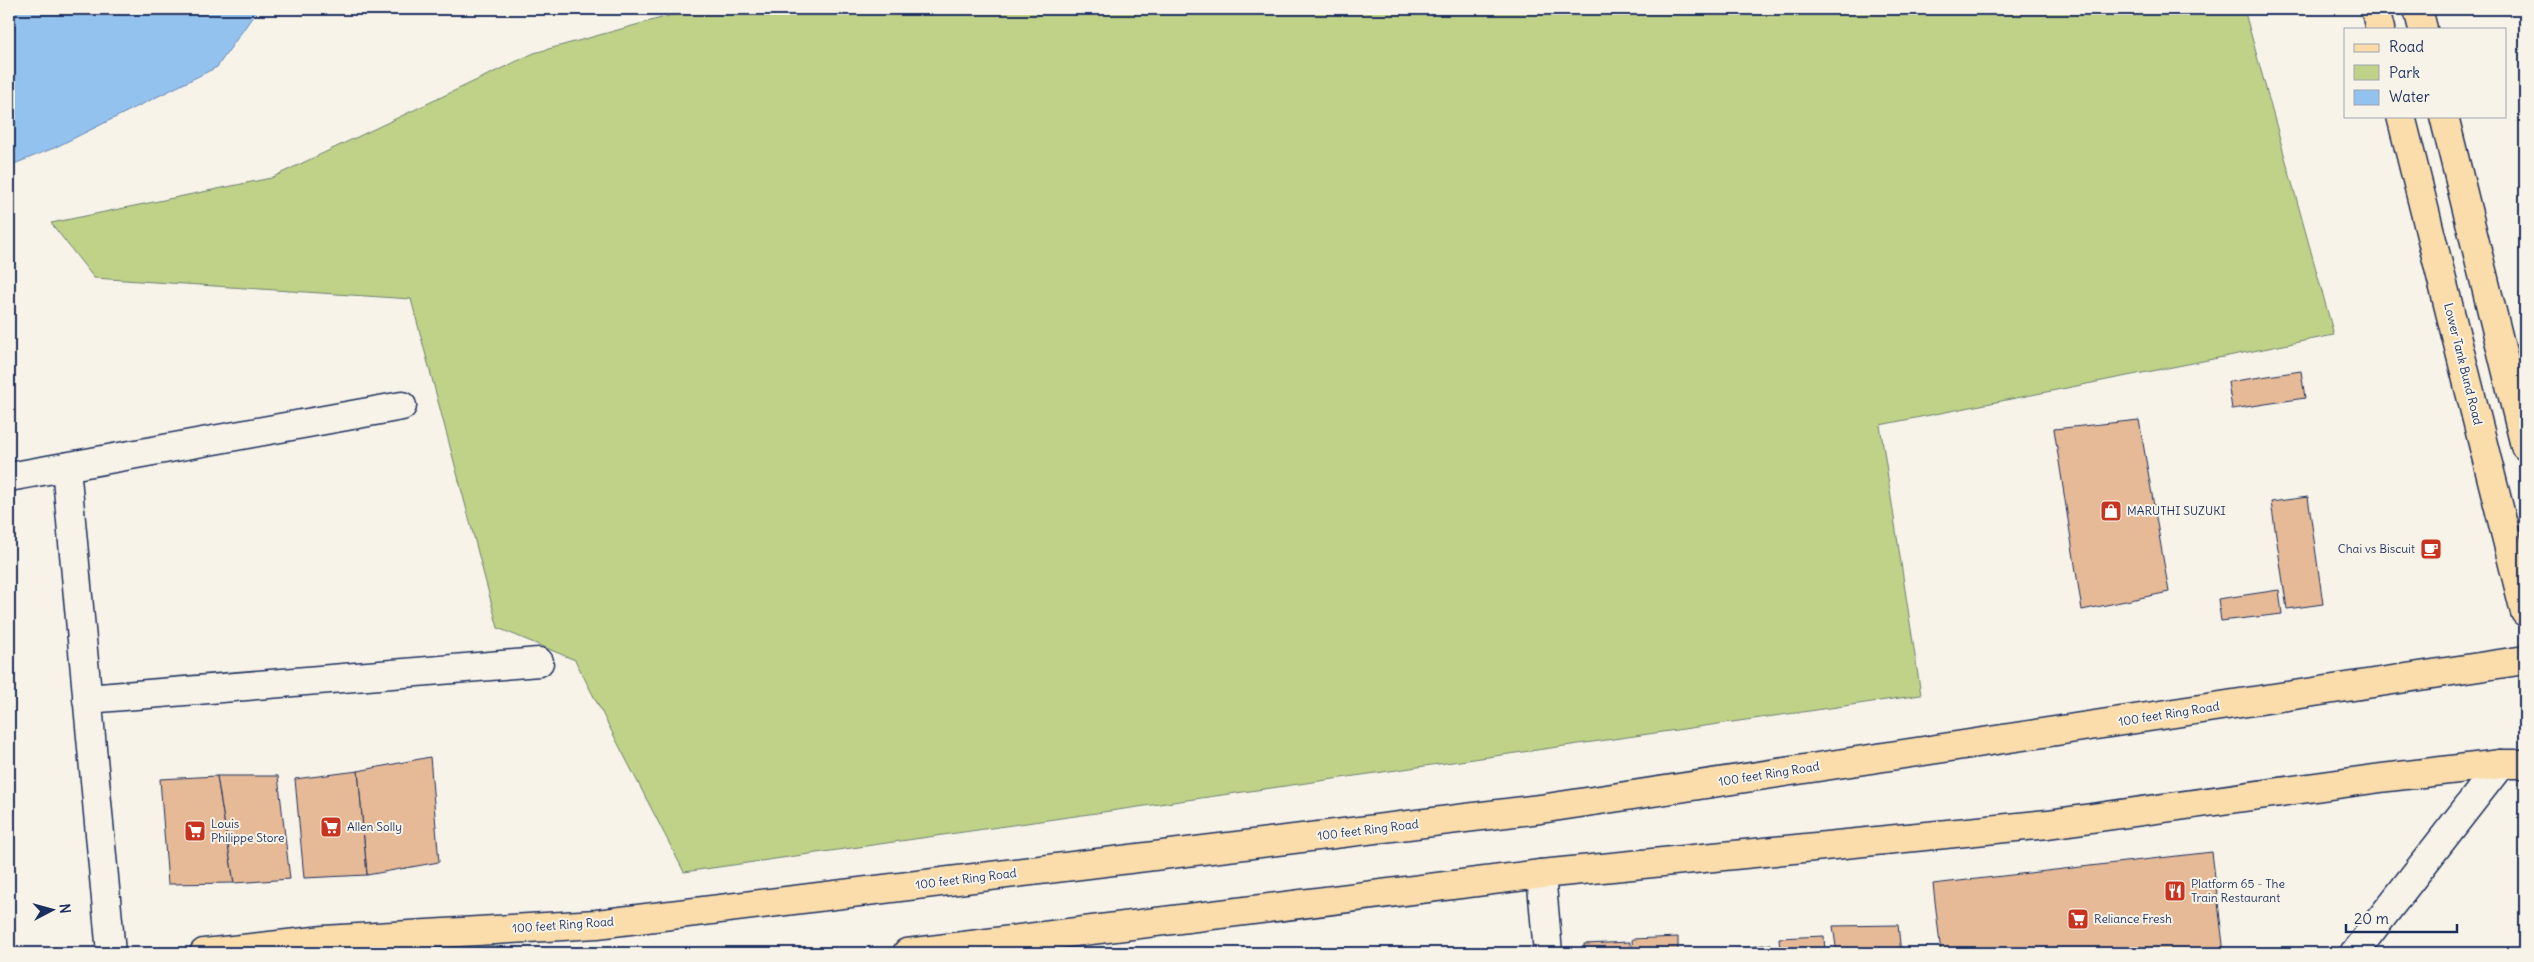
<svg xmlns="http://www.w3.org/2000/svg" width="2534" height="962" font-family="Delius,sans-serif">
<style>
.green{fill:#bfd288;stroke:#6d8073}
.water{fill:#94c2ee;stroke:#6487b4}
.building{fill:#e6ba96;stroke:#1b2f5e}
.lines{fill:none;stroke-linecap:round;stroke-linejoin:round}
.minor-casing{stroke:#1b2f5e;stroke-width:31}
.major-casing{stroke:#1b2f5e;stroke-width:31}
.path{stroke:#1b2f5e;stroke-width:3;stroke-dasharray:4 4;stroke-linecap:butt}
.minor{stroke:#f7f3e8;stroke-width:28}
.major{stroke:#faddab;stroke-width:28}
.labels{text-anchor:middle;stroke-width:4;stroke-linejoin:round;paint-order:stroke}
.street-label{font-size:12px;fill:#1b2f5e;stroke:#f7f3e8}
.poi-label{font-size:12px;fill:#1b2f5e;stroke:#f7f3e8;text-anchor:start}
</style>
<rect width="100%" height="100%" fill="#f7f3e8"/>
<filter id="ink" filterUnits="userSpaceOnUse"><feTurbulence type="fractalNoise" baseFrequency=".02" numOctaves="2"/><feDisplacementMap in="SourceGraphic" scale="10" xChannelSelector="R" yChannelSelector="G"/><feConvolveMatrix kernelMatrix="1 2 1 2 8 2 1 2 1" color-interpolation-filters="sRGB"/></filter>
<g filter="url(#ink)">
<!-- green -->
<polygon class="green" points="694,9 2244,9 2334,335 1880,425 1921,695 684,872 575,660 498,628 411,299 94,278 51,223 271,178 534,53"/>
<!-- water -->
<polygon class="water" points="9,9 258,9 217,67 54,148 9,166"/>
<!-- building -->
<g class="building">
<polygon points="2301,371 2305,398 2232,409 2228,382"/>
<polygon points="2139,420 2169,592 2082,610 2054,429"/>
<polygon points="2308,497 2323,604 2287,609 2271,502"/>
<polygon points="2279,590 2282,614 2221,621 2218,599"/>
<polygon points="430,757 439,862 367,875 358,771"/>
<polygon points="358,771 367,875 304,878 295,779"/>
<polygon points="217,776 234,883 168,884 160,779"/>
<polygon points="217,776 278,776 290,879 234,883"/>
<polygon points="2212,852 2224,953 1941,953 1933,884"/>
<polygon points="1898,925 1901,953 1837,953 1833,926"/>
<polygon points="1824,936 1825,953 1780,953 1779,938"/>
<polygon points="1678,937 1678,953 1633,953 1632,939"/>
<polygon points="1630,942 1630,953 1585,953 1584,944"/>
<polygon points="1771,944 1772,953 1735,953 1735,949"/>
</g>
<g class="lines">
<!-- minor casing -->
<g class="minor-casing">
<g id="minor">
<polyline points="66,467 111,953"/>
<polyline points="9,477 402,406"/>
<polyline points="87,699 539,662"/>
<polyline points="1541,874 1548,953"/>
<polyline points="2354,953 2501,764"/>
</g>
</g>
<!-- major casing -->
<g class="major-casing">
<g id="major">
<polyline points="2375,9 2380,29"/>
<polyline points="2418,9 2423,29"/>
<polyline points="2401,116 2525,612"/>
<polyline points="2444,116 2525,446"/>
<polyline points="204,953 324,940 597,924 1540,809 2525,660"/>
<polyline points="907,953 1541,874 2048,824 2381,778 2501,764 2525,764"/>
</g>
</g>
<!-- path -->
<polyline class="path" points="2522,9 2525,20"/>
<!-- minor -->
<use href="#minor" class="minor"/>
<!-- major -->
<use href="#major" class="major"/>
</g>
</g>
<!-- icons -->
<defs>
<g id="shop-square" transform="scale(1.125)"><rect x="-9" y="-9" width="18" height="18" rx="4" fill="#c8321e" stroke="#f7f3e8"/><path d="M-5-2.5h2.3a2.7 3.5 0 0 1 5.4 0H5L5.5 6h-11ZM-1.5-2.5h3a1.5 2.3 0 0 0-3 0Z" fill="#fff"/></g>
<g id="cafe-square" transform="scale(1.125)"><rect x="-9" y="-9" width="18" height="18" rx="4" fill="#c8321e" stroke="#f7f3e8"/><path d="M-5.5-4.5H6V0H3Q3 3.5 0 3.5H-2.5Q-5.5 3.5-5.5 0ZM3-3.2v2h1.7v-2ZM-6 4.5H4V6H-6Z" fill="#fff"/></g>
<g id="supermarket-square" transform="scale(1.125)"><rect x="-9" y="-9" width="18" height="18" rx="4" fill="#c8321e" stroke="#f7f3e8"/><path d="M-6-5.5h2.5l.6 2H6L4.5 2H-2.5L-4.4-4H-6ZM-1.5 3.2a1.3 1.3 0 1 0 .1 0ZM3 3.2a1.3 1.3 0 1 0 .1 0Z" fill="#fff"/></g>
<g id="restaurant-square" transform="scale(1.125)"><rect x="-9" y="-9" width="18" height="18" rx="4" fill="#c8321e" stroke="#f7f3e8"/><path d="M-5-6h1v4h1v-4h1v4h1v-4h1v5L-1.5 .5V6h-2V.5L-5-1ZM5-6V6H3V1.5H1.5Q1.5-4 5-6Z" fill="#fff"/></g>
</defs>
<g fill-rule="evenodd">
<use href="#shop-square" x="2111" y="511"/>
<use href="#cafe-square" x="2431" y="549"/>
<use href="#supermarket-square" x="331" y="827"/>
<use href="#supermarket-square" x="195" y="831"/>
<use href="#restaurant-square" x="2175" y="891"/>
<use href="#supermarket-square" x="2078" y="919"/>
</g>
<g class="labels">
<!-- street labels -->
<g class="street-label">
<text transform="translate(2463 364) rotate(76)" y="4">Lower Tank Bund Road</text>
<text transform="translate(2169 714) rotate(-9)" y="4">100 feet Ring Road</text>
<text transform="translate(1769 774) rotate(-9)" y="4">100 feet Ring Road</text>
<text transform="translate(1368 830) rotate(-7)" y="4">100 feet Ring Road</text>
<text transform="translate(966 879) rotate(-7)" y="4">100 feet Ring Road</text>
<text transform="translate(563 925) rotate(-4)" y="4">100 feet Ring Road</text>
</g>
<!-- poi labels -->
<g class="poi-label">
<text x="2127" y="515">MARUTHI SUZUKI</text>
<text x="2415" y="553" text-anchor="end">Chai vs Biscuit</text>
<text x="211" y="828">Louis<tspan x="211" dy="14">Philippe Store</tspan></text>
<text x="347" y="831">Allen Solly</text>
<text x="2191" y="888">Platform 65 - The<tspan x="2191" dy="14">Train Restaurant</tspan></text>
<text x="2094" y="923">Reliance Fresh</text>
</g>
</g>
<!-- margin -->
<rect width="2534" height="962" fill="none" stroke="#f7f3e8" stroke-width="30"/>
<rect x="15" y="15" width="2504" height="932" fill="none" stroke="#1b2f5e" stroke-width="2" filter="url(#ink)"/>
<!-- legend -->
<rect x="2344" y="28" width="162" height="90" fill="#f7f3e8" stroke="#9fa5b1"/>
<rect x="2354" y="44" width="25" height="8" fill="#faddab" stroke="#9fa5b1"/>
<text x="2389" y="52" font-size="15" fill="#1b2f5e">Road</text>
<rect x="2354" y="65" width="25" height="15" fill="#bfd288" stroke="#9fa5b1"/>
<text x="2389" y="78" font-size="15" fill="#1b2f5e">Park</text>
<rect x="2354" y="90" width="25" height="15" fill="#94c2ee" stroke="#9fa5b1"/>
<text x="2389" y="102" font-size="15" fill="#1b2f5e">Water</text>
<!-- north arrow -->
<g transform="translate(52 910) rotate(84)" stroke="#f7f3e8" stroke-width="4" paint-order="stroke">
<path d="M0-4L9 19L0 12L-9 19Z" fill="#1b2f5e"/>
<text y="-8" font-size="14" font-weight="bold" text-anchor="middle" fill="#1b2f5e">N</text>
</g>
<!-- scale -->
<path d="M2346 924v8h111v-8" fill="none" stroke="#1b2f5e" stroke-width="2.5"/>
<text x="2354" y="924" font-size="15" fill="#1b2f5e" stroke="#f7f3e8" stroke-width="4" paint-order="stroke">20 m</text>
</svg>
